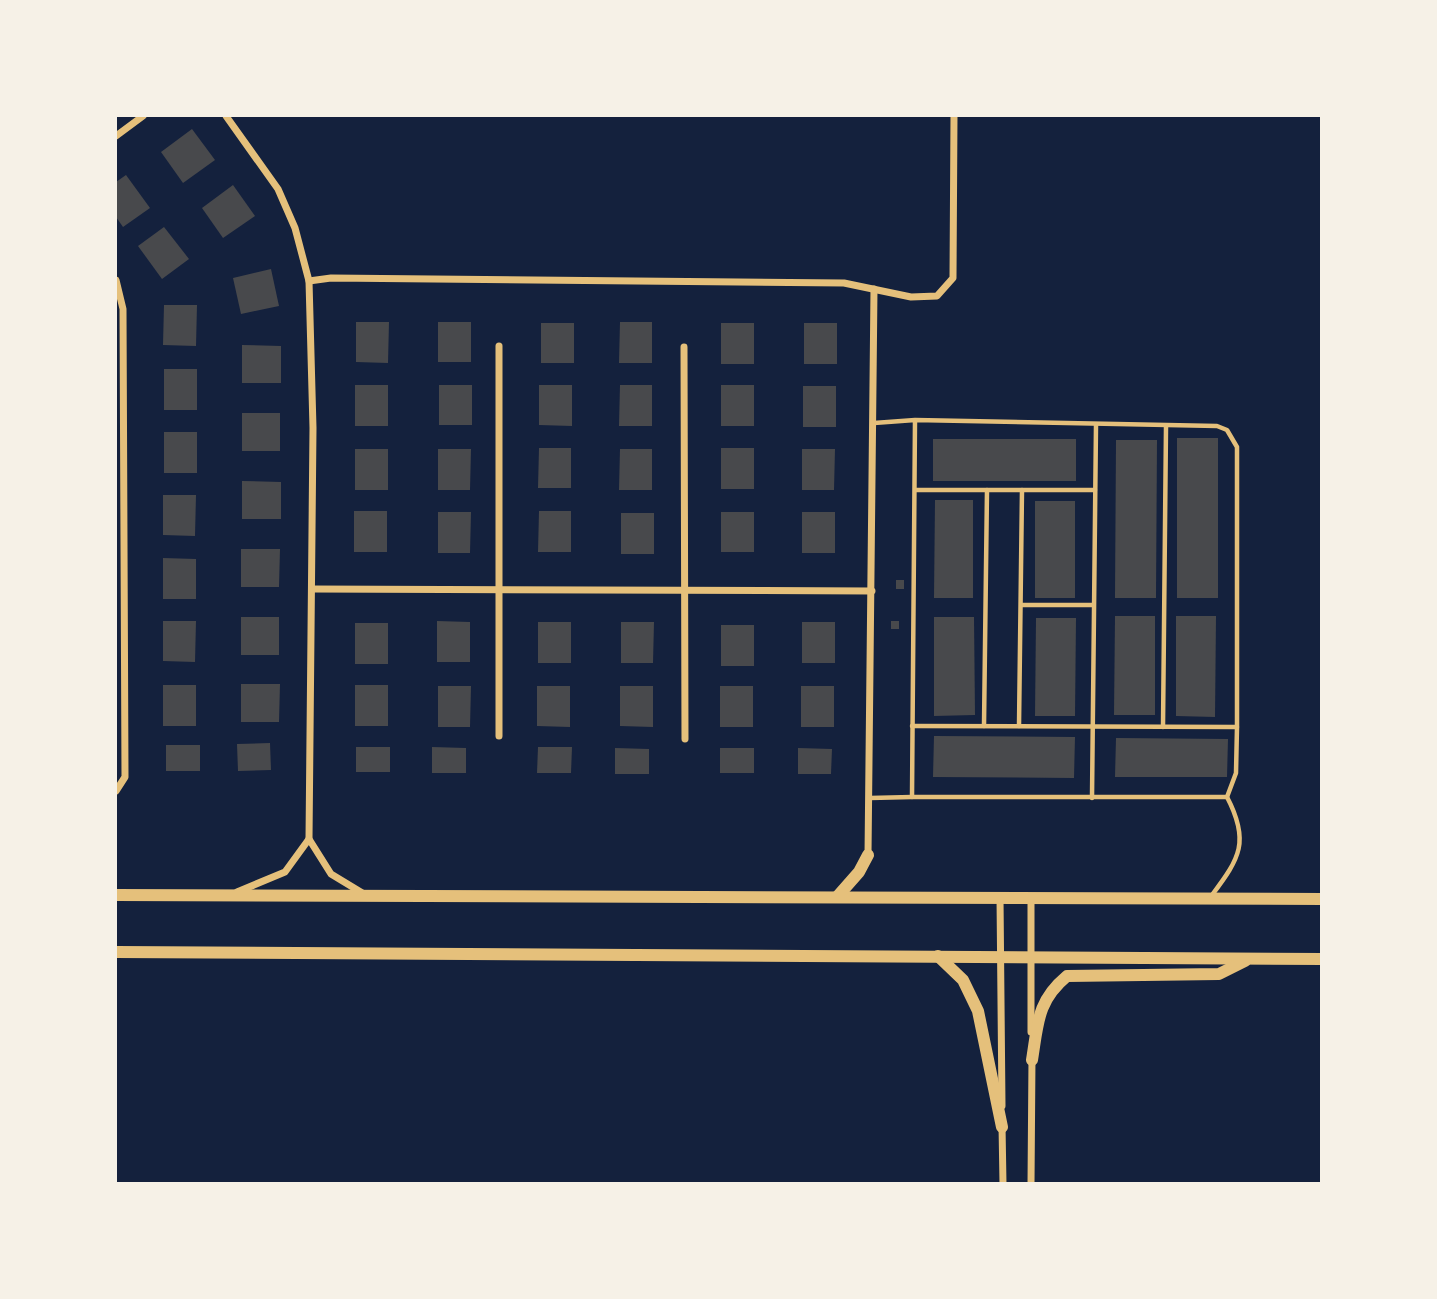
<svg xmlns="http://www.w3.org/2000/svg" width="1437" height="1299" font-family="'Source Serif 4',serif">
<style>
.building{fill:#48494c}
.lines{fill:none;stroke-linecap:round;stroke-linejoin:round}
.service{stroke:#e5c07b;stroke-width:4.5}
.minor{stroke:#e5c07b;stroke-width:7}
.secondary{stroke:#e5c07b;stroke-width:12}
</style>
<rect width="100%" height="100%" fill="#14213d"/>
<!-- building -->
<g class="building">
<polygon points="192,129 215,160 183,183 161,152"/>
<polygon points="126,175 150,208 123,227 116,217 116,182"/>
<polygon points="233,185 255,216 223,238 202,208"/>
<polygon points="164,227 189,259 162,279 138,246"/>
<polygon points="271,269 279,306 241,314 233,278"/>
<polygon points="164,305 197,305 196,346 163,345"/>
<polygon points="356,322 389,322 388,363 356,362"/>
<rect x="438" y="322" width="33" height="40"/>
<polygon points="620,322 652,322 652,363 619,363"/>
<rect x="541" y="323" width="33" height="40"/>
<rect x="721" y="323" width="33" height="41"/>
<rect x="804" y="323" width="33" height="41"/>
<polygon points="242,345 281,346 281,383 242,383"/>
<rect x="164" y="369" width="33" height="41"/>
<rect x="355" y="385" width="33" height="41"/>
<rect x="439" y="385" width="33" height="40"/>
<polygon points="539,385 572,385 572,426 539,425"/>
<polygon points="620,385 652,385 652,426 619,426"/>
<rect x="721" y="385" width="33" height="41"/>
<rect x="803" y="386" width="33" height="41"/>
<rect x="242" y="413" width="38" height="38"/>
<rect x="164" y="432" width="33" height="41"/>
<rect x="1177" y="438" width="41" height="160"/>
<rect x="933" y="439" width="143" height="42"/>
<polygon points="1116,440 1157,440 1156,598 1115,598"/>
<polygon points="539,448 571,448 571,488 538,488"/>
<rect x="721" y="448" width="33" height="41"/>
<rect x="355" y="449" width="33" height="41"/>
<polygon points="438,449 471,449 470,490 438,490"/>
<polygon points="620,449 652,449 652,490 619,490"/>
<polygon points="802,449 835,449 834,490 802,490"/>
<polygon points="242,481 281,482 281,519 242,519"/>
<polygon points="163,495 196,495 195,536 163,535"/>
<polygon points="935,500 973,500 973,598 934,598"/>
<rect x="1035" y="501" width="40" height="97"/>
<rect x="354" y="511" width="33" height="41"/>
<polygon points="539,511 571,511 571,552 538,552"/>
<polygon points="438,512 471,512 470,553 438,553"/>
<rect x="721" y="512" width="33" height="40"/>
<rect x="802" y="512" width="33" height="41"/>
<rect x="621" y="513" width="33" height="41"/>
<polygon points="241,549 280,549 279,587 241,587"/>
<polygon points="163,558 196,559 196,599 163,599"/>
<rect x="896" y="580" width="8" height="9"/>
<polygon points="1115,616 1155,616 1155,715 1114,715"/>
<polygon points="1176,616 1216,616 1215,717 1176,716"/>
<rect x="241" y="617" width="38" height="38"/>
<polygon points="934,617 974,617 975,715 934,716"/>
<polygon points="1036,618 1076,618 1075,716 1035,716"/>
<polygon points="163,621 196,621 195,662 163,661"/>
<polygon points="437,621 470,622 470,662 437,662"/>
<rect x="891" y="621" width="8" height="8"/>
<rect x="538" y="622" width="33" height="41"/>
<polygon points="621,622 654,622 653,663 621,663"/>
<rect x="802" y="622" width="33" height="41"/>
<rect x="355" y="623" width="33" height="41"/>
<rect x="721" y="625" width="33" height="41"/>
<polygon points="241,684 280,684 279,722 241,722"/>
<rect x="163" y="685" width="33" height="41"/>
<rect x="355" y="685" width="33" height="41"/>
<polygon points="438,686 471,686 470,727 438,727"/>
<polygon points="537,686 570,686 570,727 537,726"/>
<polygon points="620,686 653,686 653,727 620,726"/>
<rect x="720" y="686" width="33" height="41"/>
<rect x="801" y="686" width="33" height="41"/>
<polygon points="934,736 1075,737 1074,778 933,777"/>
<polygon points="1116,738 1228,739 1227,777 1115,777"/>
<polygon points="270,743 271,770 238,771 237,744"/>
<rect x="166" y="745" width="34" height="26"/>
<rect x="356" y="747" width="34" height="25"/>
<polygon points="432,747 466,748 466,773 432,773"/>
<polygon points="538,747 572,747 571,773 537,773"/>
<polygon points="615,748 649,749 649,774 615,774"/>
<rect x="720" y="748" width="34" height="25"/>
<polygon points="798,748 832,749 831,774 798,774"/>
</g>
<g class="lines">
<!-- service -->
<g class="service">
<polyline points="874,423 915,420 1217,426 1227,430 1237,447 1237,727 1236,773 1227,797 912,797 915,420"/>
<polyline points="916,490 1095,490"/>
<polyline points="1022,605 1093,605"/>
<polyline points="912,726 1237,727"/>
<polyline points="984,726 987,490"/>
<polyline points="1019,726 1022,490"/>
<polyline points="1163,727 1166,427"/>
<polyline points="870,798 912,797"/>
<polyline points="1092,798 1096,425"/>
<path d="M1212,895c28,-37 38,-54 15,-98"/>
</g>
<!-- minor -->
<g class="minor">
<polyline points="226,116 278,189 295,228 309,281 313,428 309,839 285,872 237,892"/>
<polyline points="116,136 143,116"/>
<polyline points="116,280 123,309 125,777 116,791"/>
<polyline points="309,281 331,278 844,283 911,297 937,296 953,278 954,116"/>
<polyline points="499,346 499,736"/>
<polyline points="684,347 685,739"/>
<polyline points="312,589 872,591"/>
<polyline points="309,839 331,874 364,894"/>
<polyline points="868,855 874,289"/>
<polyline points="1000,897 1002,1106"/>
<polyline points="1031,897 1031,1032"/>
<polyline points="1002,1125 1003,1184"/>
<polyline points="1031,1184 1032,1058"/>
</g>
<!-- secondary -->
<g class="secondary">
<polyline points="116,895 1322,899"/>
<polyline points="837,897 859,872 868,855"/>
<polyline points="116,952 1322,959"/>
<polyline points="938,956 963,980 978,1011 1002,1127"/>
<path d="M1032,1060c6,-37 5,-59 35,-84l152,-2 26,-13"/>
</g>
</g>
<!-- border -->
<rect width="1437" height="1299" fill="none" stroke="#f6f1e7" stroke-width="234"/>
</svg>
